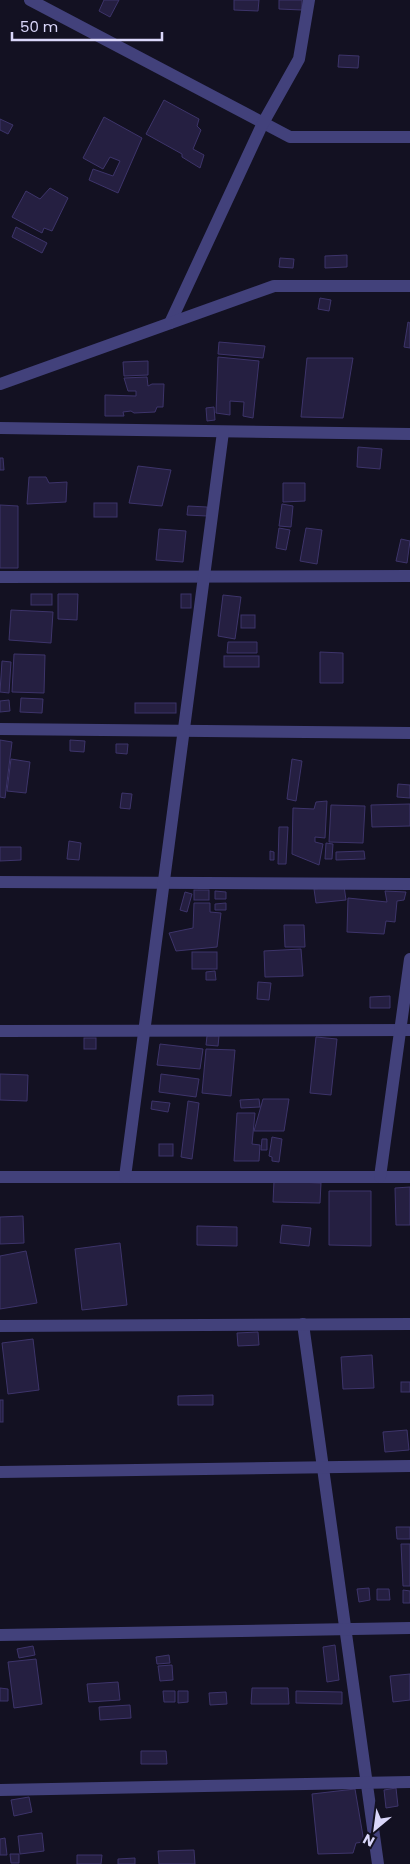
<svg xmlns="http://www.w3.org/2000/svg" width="410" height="1864" font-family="Poppins,sans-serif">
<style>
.building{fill:#251f41;stroke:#3d346a}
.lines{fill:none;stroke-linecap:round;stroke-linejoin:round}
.minor{stroke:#42417b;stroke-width:12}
</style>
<rect width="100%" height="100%" fill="#131122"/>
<!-- building -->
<g class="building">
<polygon points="104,0 119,0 110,17 99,11"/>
<polygon points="234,0 259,0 258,11 234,10"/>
<polygon points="279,0 302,0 302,10 279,9"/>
<polygon points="339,55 359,56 358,68 338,67"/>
<polygon points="164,100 199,119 197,126 201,130 193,149 204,155 200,168 182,157 182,154 146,134"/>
<polygon points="104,117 142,138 118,193 89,180 93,169 113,176 120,161 110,157 103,169 83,158"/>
<polygon points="0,119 13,125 8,134 0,130"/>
<polygon points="50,188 68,198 52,231 44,228 42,233 12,217 26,191 40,199"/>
<polygon points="16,227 47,243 42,253 12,237"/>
<polygon points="347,255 347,267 325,268 325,256"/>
<polygon points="280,258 294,259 293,268 279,267"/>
<polygon points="320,298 331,300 329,311 318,309"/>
<polygon points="408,322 410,323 410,348 404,347"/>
<polygon points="219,342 265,346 263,358 218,354"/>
<polygon points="218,357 259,361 253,418 243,416 244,402 230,401 230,415 216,413"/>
<polygon points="307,358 353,358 343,418 301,417"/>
<polygon points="148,361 148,375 124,376 123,362"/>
<polygon points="147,377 148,386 152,384 164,384 163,407 157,407 155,412 134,413 131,411 123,412 124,416 105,416 105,395 136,396 136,391 128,391 124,378"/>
<polygon points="214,407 215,420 207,421 206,408"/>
<polygon points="358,447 382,449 380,469 357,467"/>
<polygon points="0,458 3,458 4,470 0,470"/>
<polygon points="138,466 171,470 162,506 129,503"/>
<polygon points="29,477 46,477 49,483 67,482 66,502 27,504"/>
<polygon points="283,483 305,483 305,501 283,502"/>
<rect x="94" y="503" width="23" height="14"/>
<polygon points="282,504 293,506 291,527 279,526"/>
<polygon points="0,505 18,506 18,568 0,568"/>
<polygon points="188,506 207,507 207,516 187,515"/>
<polygon points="279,528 290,530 286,550 276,548"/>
<polygon points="306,528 322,530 317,564 300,561"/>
<polygon points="159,529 186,531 183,562 156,560"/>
<polygon points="401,539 410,541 407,563 396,561"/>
<rect x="31" y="594" width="21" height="11"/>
<polygon points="58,594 78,594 77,620 58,619"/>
<rect x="181" y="594" width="10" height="14"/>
<polygon points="223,595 241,597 235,639 218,636"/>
<polygon points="11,610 53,612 51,643 9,640"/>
<rect x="241" y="615" width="14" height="13"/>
<polygon points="228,642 257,642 257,653 227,653"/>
<polygon points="320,652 343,653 343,683 320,683"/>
<polygon points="14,654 45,655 44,693 12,692"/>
<rect x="224" y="656" width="35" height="11"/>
<polygon points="2,661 11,662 9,693 0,692"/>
<polygon points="21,698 43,699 42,713 20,712"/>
<polygon points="9,700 10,711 0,712 0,701"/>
<rect x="135" y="703" width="41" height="10"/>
<polygon points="0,740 12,742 5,798 0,797"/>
<polygon points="70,740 85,741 84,752 70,751"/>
<polygon points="116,744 128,744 127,754 116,753"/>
<polygon points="11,759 30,762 26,793 7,791"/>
<polygon points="292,759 302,761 296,801 287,799"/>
<polygon points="398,784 410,785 410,798 397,797"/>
<polygon points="122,793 132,794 130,809 120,808"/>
<polygon points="327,801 325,838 315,837 315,842 323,844 319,865 292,854 293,808 314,809 316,802"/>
<polygon points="410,804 410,826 372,827 371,805"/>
<polygon points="331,805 365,806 363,843 329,842"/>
<polygon points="279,827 288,827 286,864 278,864"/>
<polygon points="69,841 81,843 79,860 67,859"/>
<polygon points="326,843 333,844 332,859 325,859"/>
<polygon points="0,847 21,847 21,860 0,861"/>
<polygon points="270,851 274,852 274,860 270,860"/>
<polygon points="364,851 365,859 336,860 336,852"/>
<polygon points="344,886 346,900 316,903 314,889"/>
<rect x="194" y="890" width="15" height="10"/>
<polygon points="215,891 226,892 226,899 215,899"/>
<polygon points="385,891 406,892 404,900 397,901 395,922 386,921 384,934 347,932 348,898 387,902"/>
<polygon points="185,892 192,894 187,912 180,910"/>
<polygon points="194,903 210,903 210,912 221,913 217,947 176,951 169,933 193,928"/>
<polygon points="226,903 226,910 215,910 215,904"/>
<polygon points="284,925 304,925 305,947 285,947"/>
<polygon points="301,949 303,976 265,977 264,951"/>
<rect x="192" y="952" width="25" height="17"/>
<polygon points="215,971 216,980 206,980 206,972"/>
<polygon points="258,982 271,983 269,1000 257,999"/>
<polygon points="390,996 390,1008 370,1008 370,997"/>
<polygon points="207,1036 219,1036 218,1046 206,1045"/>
<polygon points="316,1037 337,1039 331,1095 310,1093"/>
<rect x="84" y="1038" width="12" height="11"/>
<polygon points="160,1044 203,1049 200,1069 157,1065"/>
<polygon points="206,1049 235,1050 231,1096 202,1093"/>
<polygon points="0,1074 28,1075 27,1101 0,1100"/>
<polygon points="161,1074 199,1079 196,1097 159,1092"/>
<polygon points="259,1099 260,1107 241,1108 240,1100"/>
<polygon points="263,1099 289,1099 284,1131 254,1131"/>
<polygon points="152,1101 170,1103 168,1112 151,1109"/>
<polygon points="188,1101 199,1103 192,1159 181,1157"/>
<polygon points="237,1113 255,1113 252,1144 260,1145 259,1161 234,1161"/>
<polygon points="272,1137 282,1139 279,1162 272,1161 272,1157 269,1156"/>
<polygon points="262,1139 267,1139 267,1150 261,1150"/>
<rect x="159" y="1144" width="14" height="12"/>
<polygon points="274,1181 321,1183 320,1203 273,1202"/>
<polygon points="410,1187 410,1225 396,1225 395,1188"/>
<polygon points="329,1191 371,1191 371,1246 329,1245"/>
<polygon points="23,1216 24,1243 0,1244 0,1217"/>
<polygon points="282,1225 311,1228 309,1246 280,1243"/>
<polygon points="197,1226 237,1227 237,1246 197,1245"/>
<polygon points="120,1243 127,1305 82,1310 75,1249"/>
<polygon points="26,1251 37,1303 0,1309 0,1256"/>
<polygon points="258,1332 259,1345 238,1346 237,1333"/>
<polygon points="33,1339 39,1390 8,1394 2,1343"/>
<polygon points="372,1355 374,1388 343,1389 341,1357"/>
<rect x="401" y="1382" width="9" height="10"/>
<polygon points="213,1395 213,1405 178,1405 178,1396"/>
<rect x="0" y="1400" width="3" height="22"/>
<polygon points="407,1430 409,1450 385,1452 383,1432"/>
<polygon points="396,1527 410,1527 410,1539 397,1539"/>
<polygon points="401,1544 410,1544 410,1586 403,1586"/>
<polygon points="369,1588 370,1600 359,1602 357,1589"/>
<polygon points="377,1589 389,1589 390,1600 377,1600"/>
<polygon points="403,1590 410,1591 410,1603 403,1603"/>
<polygon points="335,1645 339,1680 327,1682 323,1647"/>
<polygon points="33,1646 35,1655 19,1658 17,1649"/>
<polygon points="169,1655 170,1663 157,1664 156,1657"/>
<polygon points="36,1659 42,1704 14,1708 8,1662"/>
<polygon points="172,1665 173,1680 160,1681 158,1666"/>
<polygon points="410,1674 410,1700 393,1702 390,1676"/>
<polygon points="118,1682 120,1700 89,1702 87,1684"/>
<polygon points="0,1688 8,1689 8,1701 0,1701"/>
<polygon points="252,1688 288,1688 289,1704 251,1704"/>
<polygon points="163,1691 175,1691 175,1702 164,1702"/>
<polygon points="178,1691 188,1691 188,1702 178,1703"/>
<polygon points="296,1691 342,1692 342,1704 296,1703"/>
<polygon points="226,1692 227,1704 210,1705 209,1693"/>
<polygon points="130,1705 131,1718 100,1720 99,1707"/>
<polygon points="141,1751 166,1751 167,1764 141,1764"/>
<polygon points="396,1788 398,1806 386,1808 384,1790"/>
<polygon points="355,1789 364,1842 356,1843 353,1853 318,1854 312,1794"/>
<polygon points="29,1797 32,1812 14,1816 11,1800"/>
<polygon points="42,1833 44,1851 20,1854 18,1836"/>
<polygon points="5,1838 7,1855 0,1855 0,1839"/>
<polygon points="194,1850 195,1864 159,1864 158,1851"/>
<polygon points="10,1854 19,1854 19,1863 11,1863"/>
<polygon points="77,1855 102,1855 101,1864 77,1864"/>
<polygon points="135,1858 135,1864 118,1864 118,1859"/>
</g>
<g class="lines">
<!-- minor -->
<g class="minor">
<polyline points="30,0 290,137 410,137"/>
<polyline points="170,323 263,123 299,59 309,0"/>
<polyline points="0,384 274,286 410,286"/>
<polyline points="0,428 410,434"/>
<polyline points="0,577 410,576"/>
<polyline points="0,729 410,733"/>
<polyline points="0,882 410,884"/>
<polyline points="0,1031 410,1030"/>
<polyline points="0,1177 410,1177"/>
<polyline points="125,1177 223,432"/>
<polyline points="380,1177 410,959"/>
<polyline points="303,1324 378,1864"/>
<polyline points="0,1326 410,1324"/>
<polyline points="0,1472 410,1466"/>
<polyline points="0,1635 410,1628"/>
<polyline points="0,1790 410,1782"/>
</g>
</g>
<!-- north arrow -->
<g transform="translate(375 1829) rotate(209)" stroke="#131122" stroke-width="4" paint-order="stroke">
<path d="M0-4L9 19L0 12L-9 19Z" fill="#dad7fa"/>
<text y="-8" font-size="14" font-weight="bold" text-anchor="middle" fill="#dad7fa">N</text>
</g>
<!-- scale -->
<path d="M12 32v8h150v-8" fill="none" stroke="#dad7fa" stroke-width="2.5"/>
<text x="20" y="32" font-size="15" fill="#dad7fa" stroke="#131122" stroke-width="4" paint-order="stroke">50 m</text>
</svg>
